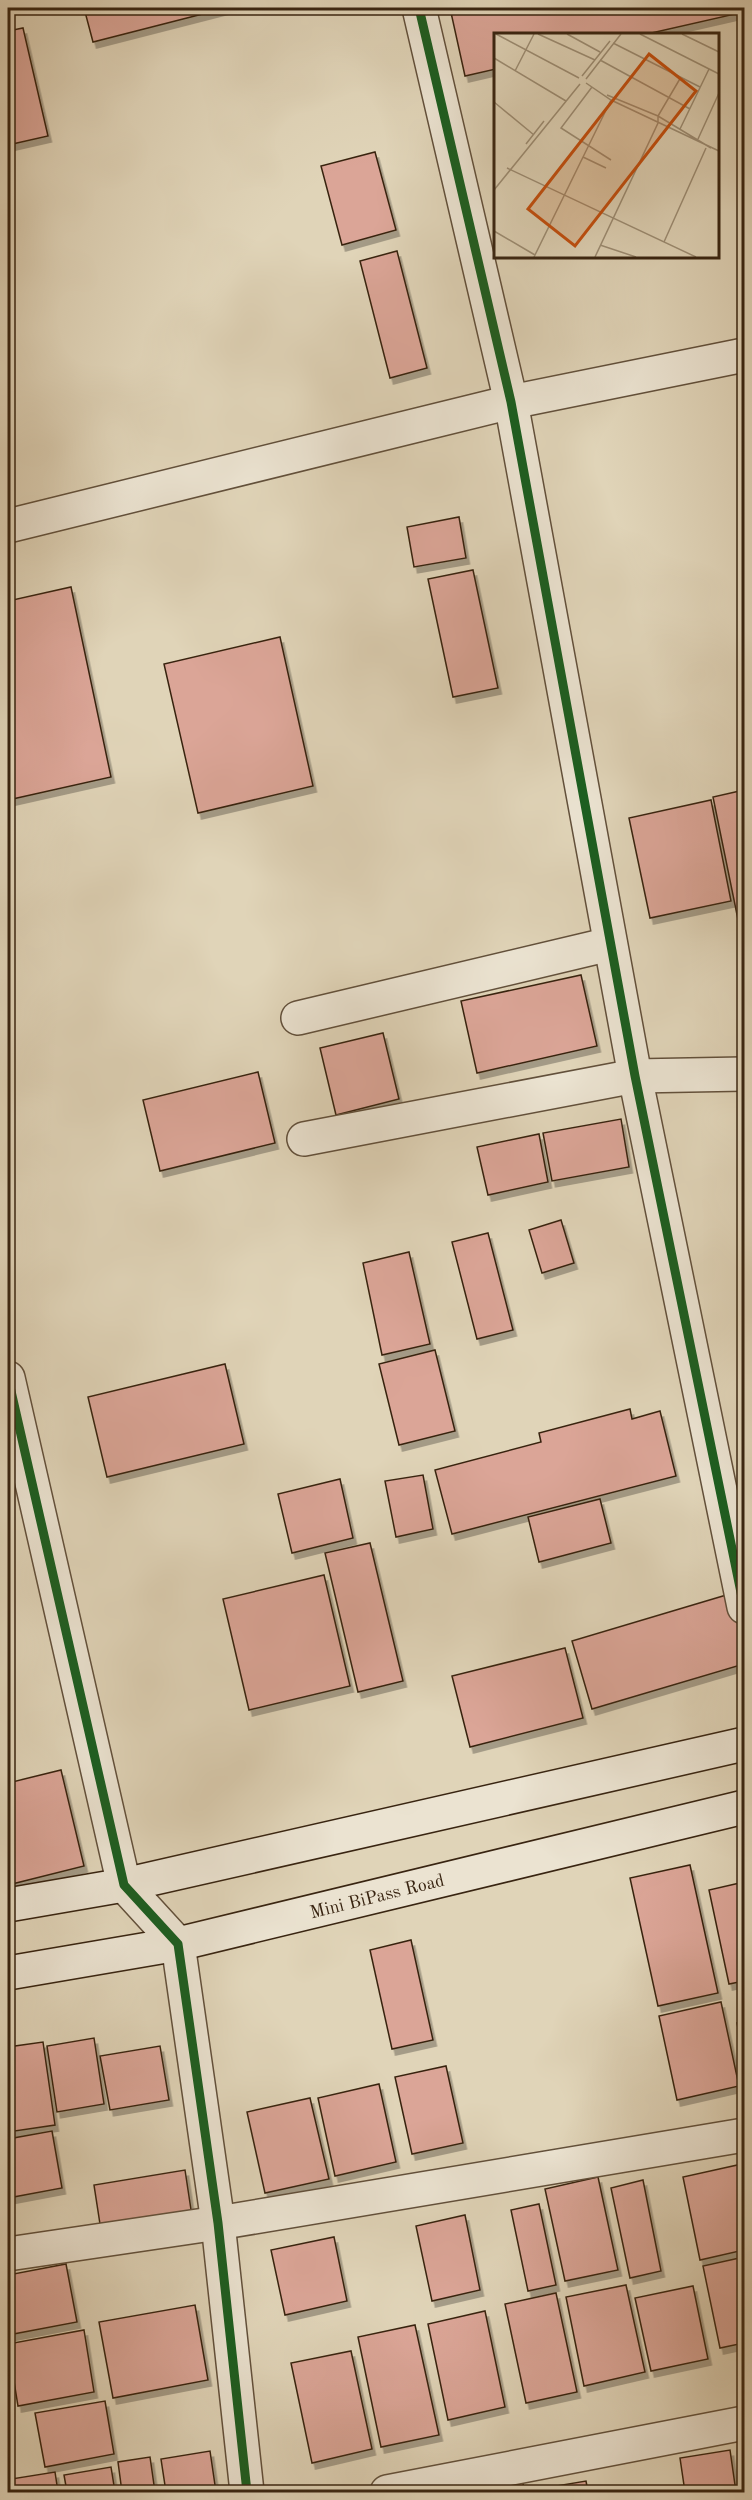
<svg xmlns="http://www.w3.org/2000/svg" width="752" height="2500" font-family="'Old Standard TT',serif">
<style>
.building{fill:#dba597;stroke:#382411;stroke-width:1.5;filter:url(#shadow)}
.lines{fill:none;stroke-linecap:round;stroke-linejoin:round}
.street-casing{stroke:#62503b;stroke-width:36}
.secondary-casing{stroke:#382411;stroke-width:36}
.street{stroke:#ebe3d1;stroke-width:33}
.secondary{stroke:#ebe3d1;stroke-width:33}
.cycleway-casing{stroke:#ebe3d1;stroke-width:13}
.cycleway{stroke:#1b5e20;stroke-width:9}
.labels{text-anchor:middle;stroke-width:4.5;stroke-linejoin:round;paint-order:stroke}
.street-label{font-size:18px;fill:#382411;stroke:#ebe3d1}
.inset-road{fill:none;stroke:#9d8e75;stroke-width:1.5}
.view{fill:#c54e0d;fill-opacity:0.15;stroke:#c54e0d;stroke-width:3}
.inset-edge{fill:none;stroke:#382411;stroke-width:3}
</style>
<defs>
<filter id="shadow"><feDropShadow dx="3.5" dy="6" stdDeviation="0" flood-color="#0004"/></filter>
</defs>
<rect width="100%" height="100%" fill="#e0d4b8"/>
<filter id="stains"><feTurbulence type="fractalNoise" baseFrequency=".00333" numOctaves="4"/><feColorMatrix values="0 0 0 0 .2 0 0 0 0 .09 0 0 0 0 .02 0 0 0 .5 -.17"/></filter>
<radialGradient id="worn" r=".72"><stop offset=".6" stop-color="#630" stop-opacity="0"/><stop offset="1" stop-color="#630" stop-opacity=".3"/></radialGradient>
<!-- building -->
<g class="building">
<polygon points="84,8 226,8 93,42"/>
<polygon points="450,8 744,8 744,12 647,34 496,34 496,69 465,76"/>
<polygon points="23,28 48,136 8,145 8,31"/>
<polygon points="375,152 396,230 342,245 321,166"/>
<polygon points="397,251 427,368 390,378 360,261"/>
<polygon points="459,517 466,558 414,567 407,527"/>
<polygon points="473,570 498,688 453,697 428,579"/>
<polygon points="71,587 111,777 8,800 8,601"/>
<polygon points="280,637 313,786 198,813 164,664"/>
<polygon points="744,790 744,949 713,797"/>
<polygon points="711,800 731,901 650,918 629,818"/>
<polygon points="581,975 597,1046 477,1073 461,1001"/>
<polygon points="383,1033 399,1099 336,1115 320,1048"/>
<polygon points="258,1072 275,1143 160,1171 143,1100"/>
<polygon points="621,1119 629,1167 552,1181 543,1133"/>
<polygon points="539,1134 548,1182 488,1195 477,1147"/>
<polygon points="561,1220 574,1263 542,1273 529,1230"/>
<polygon points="488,1233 513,1330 477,1339 452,1242"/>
<polygon points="409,1252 430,1344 382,1355 363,1263"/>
<polygon points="435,1350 455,1431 399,1445 379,1364"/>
<polygon points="225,1364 244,1444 107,1477 88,1397"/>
<polygon points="630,1409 632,1419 660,1411 676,1476 452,1534 435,1470 541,1442 539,1433"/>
<polygon points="423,1475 433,1529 396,1537 385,1481"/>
<polygon points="340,1479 353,1538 292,1553 278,1494"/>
<polygon points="600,1499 611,1543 539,1562 528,1517"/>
<polygon points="370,1543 403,1681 358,1692 325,1553"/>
<polygon points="324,1575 350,1686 249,1710 223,1599"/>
<polygon points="733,1593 744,1633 744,1664 592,1709 572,1641"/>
<polygon points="565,1648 583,1718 470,1747 452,1676"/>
<polygon points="61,1770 84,1866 12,1884 8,1865 8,1783"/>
<polygon points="690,1865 718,1993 658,2006 630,1878"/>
<polygon points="744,1882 744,1981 729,1984 709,1890"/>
<polygon points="411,1940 433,2040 392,2049 370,1950"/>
<polygon points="721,2002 739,2086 677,2100 659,2016"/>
<polygon points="744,2022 744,2061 737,2023"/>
<polygon points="94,2038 104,2104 57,2112 47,2046"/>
<polygon points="43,2042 55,2125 8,2132 8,2047"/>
<polygon points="160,2046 169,2100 110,2110 100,2056"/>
<polygon points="446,2066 463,2143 412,2154 395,2077"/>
<polygon points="379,2084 396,2162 335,2176 318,2098"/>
<polygon points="310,2098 329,2179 265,2193 247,2112"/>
<polygon points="52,2131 62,2188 8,2198 8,2139"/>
<polygon points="742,2164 744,2175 744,2250 700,2260 683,2177"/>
<polygon points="185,2170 193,2223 102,2237 94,2185"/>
<polygon points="598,2177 618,2270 565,2281 545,2189"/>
<polygon points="643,2180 661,2271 630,2278 611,2188"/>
<polygon points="539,2204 556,2285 528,2291 511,2210"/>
<polygon points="465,2215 480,2290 432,2301 416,2226"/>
<polygon points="334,2237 347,2301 285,2315 271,2250"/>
<polygon points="744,2257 744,2343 720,2348 703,2266"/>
<polygon points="66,2264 77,2322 8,2335 8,2275"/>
<polygon points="626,2285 645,2372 584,2386 566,2297"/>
<polygon points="693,2286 708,2359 651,2371 635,2298"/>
<polygon points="556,2293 577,2392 526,2403 505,2304"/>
<polygon points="195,2305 208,2380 113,2398 99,2322"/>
<polygon points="485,2311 505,2407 448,2420 428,2324"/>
<polygon points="415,2325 439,2435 381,2447 358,2337"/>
<polygon points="84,2330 94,2392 18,2406 8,2344"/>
<polygon points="351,2351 372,2449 312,2463 291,2363"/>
<polygon points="105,2401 114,2454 45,2467 35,2413"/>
<polygon points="730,2450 736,2492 685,2492 680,2458"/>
<polygon points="210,2451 216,2492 166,2492 161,2459"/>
<polygon points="150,2457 155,2492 122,2492 118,2462"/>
<polygon points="111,2467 115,2492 67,2492 64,2475"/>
<polygon points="55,2472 58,2492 13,2492 11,2479"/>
<polygon points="586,2481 588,2492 545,2492 544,2488"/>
<polygon points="523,2483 524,2492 464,2492"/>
</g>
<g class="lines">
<!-- street casing -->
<g class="street-casing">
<g id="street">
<polyline points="419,8 511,402 635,1076 744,1607"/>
<polyline points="8,526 511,402 744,355"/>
<polyline points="298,1018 610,944"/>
<polyline points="304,1139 635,1076 744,1074"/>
<polyline points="8,1378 124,1885 178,1944 218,2223 247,2492"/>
<polyline points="8,2254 218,2223 744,2135"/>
<polyline points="387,2492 744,2423"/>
</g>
</g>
<!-- secondary casing -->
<g class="secondary-casing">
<g id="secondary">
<polyline points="8,1905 124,1885 744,1744"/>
<polyline points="8,1973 178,1944 744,1807"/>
</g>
</g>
<!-- street -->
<use href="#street" class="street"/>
<!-- secondary -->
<use href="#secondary" class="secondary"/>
<!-- cycleway casing -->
<g class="cycleway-casing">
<g id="cycleway">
<polyline points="419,8 511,402 635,1076 744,1607"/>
<polyline points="8,1378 124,1885 178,1944 218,2223 247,2492"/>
</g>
</g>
<!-- cycleway -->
<use href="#cycleway" class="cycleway"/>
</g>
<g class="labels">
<!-- street labels -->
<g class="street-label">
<text transform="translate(377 1896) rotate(-14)" y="6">Mini BiPass Road</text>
</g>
</g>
<!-- overview -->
<g transform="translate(494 33)">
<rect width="225" height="225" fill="#e0d4b8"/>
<path class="inset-road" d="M2,1l83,44M44,1l57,26M73,1l33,18M146,1l79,40M188,1l37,18M119,10l87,44M0,25l72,43M106,27l90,49M21,38l19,-37M88,43l28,-35M92,46l35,-45M92,50l25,17 108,51M98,54l-31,41 50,32M113,62l51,21 53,32M0,69l40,33M186,96l29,-60M204,106l21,-46M32,111l18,-23M89,124l23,11M13,135l189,89M0,157l86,-106M0,198l41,24M170,209l42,-94M106,212l36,12M40,224l77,-157M101,224l63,-134v-7l23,-39"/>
<path class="view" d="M155,21l47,37 -121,155 -47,-37z"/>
<rect width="225" height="225" class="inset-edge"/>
</g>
<!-- margin -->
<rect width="752" height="2500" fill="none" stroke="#e0d4b8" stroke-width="30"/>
<rect x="9" y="9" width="734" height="2482" fill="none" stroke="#382411" stroke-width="3"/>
<rect x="15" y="15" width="722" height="2470" fill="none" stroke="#382411" stroke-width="1.5"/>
<rect width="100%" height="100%" filter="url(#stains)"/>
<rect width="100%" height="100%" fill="url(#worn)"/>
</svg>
